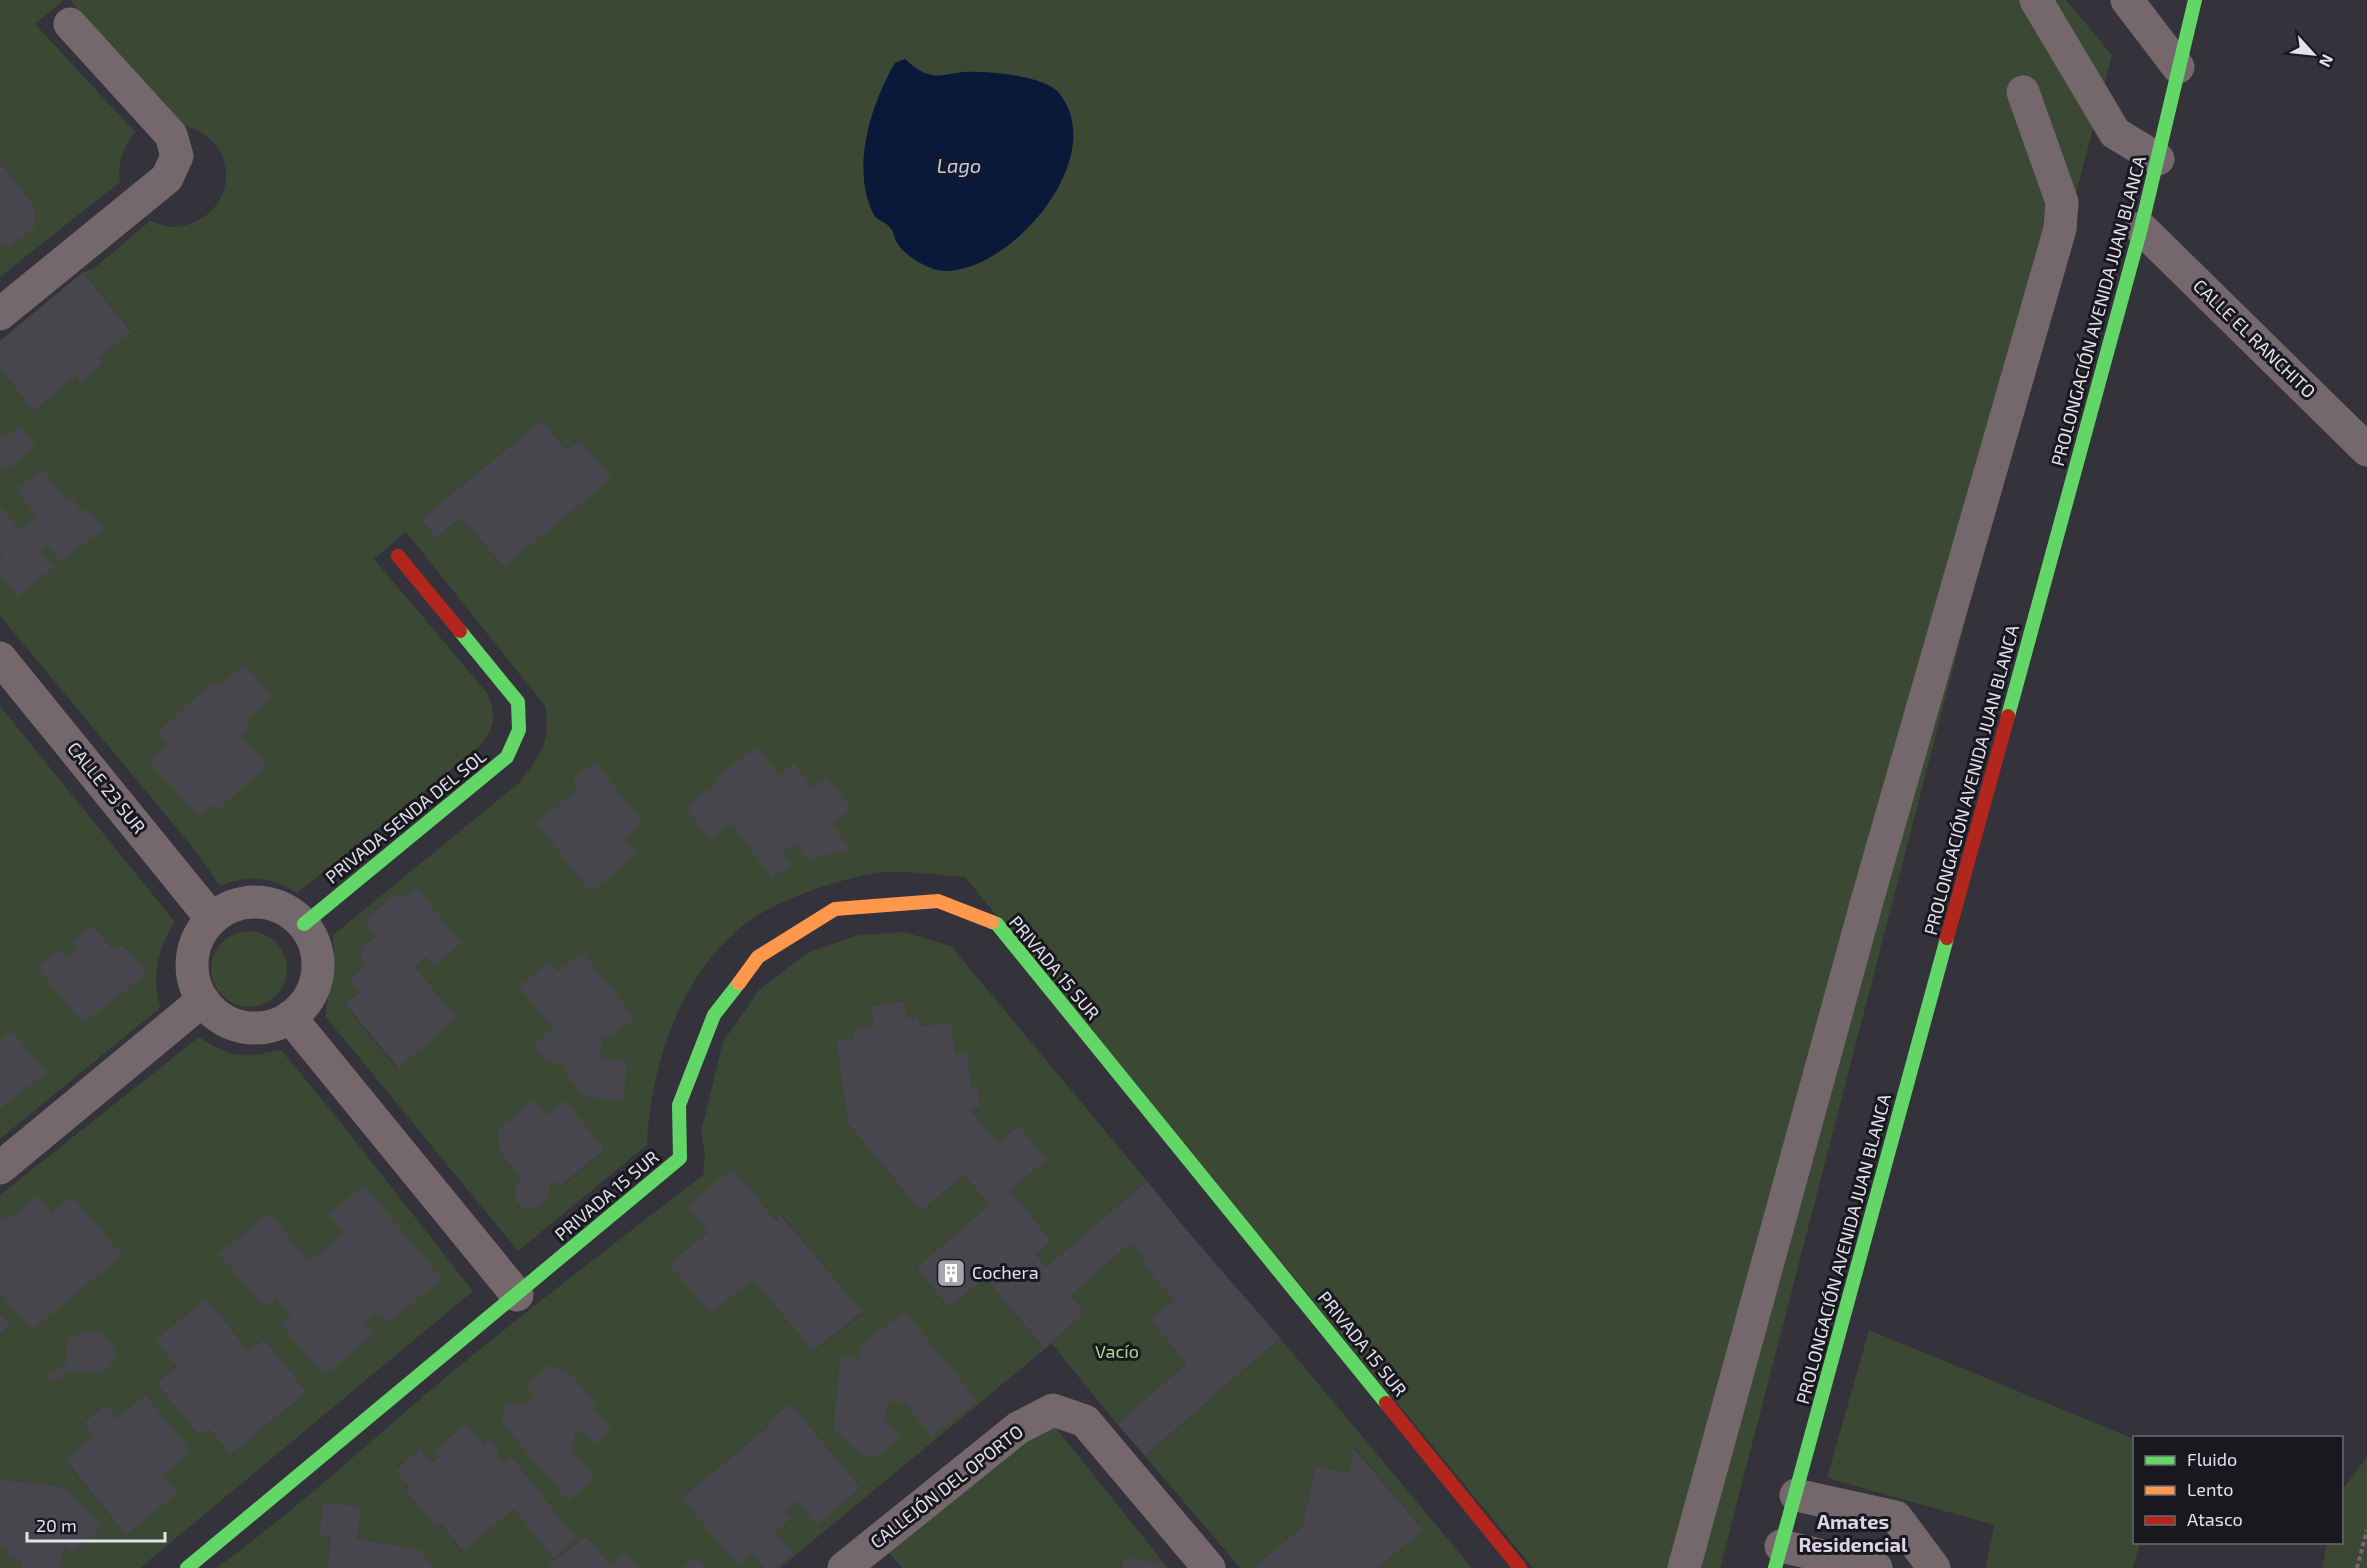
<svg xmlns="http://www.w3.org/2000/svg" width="2367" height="1568" font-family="'Exo 2',sans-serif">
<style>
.green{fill:#3a4834;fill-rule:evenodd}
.water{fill:#0a183a}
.building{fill:#48464d}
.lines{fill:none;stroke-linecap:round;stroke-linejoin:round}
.path{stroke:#6f676b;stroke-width:4;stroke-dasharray:4.5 3;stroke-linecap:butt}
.street{stroke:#75686c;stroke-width:33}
.fast{stroke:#63d668;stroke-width:14}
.slow{stroke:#ff974d;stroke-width:14}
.jam{stroke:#b3261e;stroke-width:14}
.labels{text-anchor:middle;stroke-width:6;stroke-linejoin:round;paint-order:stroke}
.street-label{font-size:18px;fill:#e3e1ea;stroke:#1a181f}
.poi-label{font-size:18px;fill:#e3e1ea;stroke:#1a181f;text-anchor:start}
.park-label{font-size:18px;fill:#abd995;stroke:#1a181f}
.water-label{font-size:20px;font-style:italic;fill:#b8cdf7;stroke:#1a181f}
.neighbourhood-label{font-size:20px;font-weight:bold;fill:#dad5e7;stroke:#1a181f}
</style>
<rect width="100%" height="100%" fill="#34323a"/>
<!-- green -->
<g class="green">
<path d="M0,0h64l-29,24 100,108c-12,16 -18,30 -15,50l-120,95v-33l9,4 26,-22v-19l-35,-45z"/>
<path d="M70,0h1996l46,55 -392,1513h-187l-568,-691c-25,-1 -52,-6 -78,-5 -20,1 -43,8 -62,14 -23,7 -46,17 -67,29 -73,46 -108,147 -111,230l-129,106 -193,-235 9,-53 -1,-28 186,-152c20,-27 33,-41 26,-77l-139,-174 -32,27 114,135c8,24 8,31 -8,52l-183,147c-25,-16 -50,-19 -77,-7l-26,-37 -194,-233v-247l34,42 42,-35 5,6 23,-17 -5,-7 32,-27 -48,-59 10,-3 57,-48c7,2 16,6 23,6 64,-3 75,-90 6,-102zM541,421l26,29 13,-10 31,38 -107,89 -43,-49 -26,20 -14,-19zM416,888l46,55 -28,23 -8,-9 -11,10 42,51 -60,50 -52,-63 15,-13 -11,-12 17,-15 -6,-6 3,-13 13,-10 -12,-15 34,-29 5,6zM533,1100l13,15 19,-14 40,48 -44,38 -6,-6 -6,3c0,20 -17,30 -33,18v-18l5,-6 -21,-26 -3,-22z"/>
<path d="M0,706l175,216c-16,21 -25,60 -14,85l-161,132zM93,925l21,26 8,-7 24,29 -108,-5 22,-19 7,8 10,-8 -5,-7z"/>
<circle cx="249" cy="969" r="38"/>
<path d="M904,932l47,14 196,235 -101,86 -10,-12 16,-14 -42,-50 36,-32 -27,-33 -21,17 -28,-34 10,-1 -2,-21h-6l-5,-35 -12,1 -4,-31 -31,4 -1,-9 -12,1 -3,-17 -33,5 3,20 -21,3 1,10 -18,2 12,83 73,87 43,-36 25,30 -73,63 33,40 36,-30 60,71 -265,219h-5v-35l16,-14 -6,-7 13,-11 18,23 45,-36 -71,-85 -24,20 2,4 -87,71 57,67 15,-11 11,14h-125l-13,-15 -15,13 -24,-30 -39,29 2,3h-116l-16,-19 -61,-10 3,-32 -37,-5 -4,33 12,2 -4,31h-111c81,-58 154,-127 230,-191 84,-69 170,-135 257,-202l2,-19 -4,-24 22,-90 36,-52 48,-37 51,-18zM732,1168l44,53 4,-8 83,100 -50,38 -61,-72 -83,-15 39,-32zM467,1423l17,21 6,-4 9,10 -2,3 8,10 7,-6 64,81 -23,19 -39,-48 -52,43 -22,-29 -5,4 -31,-39 5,-1 -14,-18 25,-20 12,14 8,-7 -6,-6z"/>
<path d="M199,1037c34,22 42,21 82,13l53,64 139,177 -333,277h-76l-4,-5 5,-19 9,9 28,-28 -37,-38 -65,-8v-145l10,-8 -10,-13v-118zM206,1298l43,53 15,-12 43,53 -77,63 -21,-26 -10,7 -43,-53 20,-17 -20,-27zM145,1396l18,80 14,17 -51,42 -61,-74 29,-25 -11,-13 22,-19 12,15z"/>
<polygon points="1131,1243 1146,1261 1143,1264 1174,1300 1151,1320 1187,1363 1117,1424 1051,1343 1085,1312 1070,1296"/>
<polygon points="1869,1330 2134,1439 2134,1542 2140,1543 2133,1568 1986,1568 1994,1525 1827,1478"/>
<polygon points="1280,1338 1472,1568 1378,1568 1423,1530 1355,1448 1349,1473 1316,1466 1302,1527 1253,1568 1240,1568 1145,1456"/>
<polygon points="1048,1418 1168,1568 1163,1568 1163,1563 1124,1557 1122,1568 902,1568 885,1548"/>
<polygon points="2367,1457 2367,1568 2322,1568 2327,1543 2342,1542 2342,1490"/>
<polygon points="0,1546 7,1548 6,1557 21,1560 20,1568 0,1568"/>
</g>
<!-- water -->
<path class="water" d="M905,59c8,7 16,14 27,16 10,2 21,-2 31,-3 23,-1 81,3 96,21 51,62 -45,177 -113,178 -17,0 -42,-15 -50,-30 -2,-4 -2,-9 -5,-12 -4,-7 -13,-8 -17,-14 -24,-46 -3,-111 21,-152z"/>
<!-- building -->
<g class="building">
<polygon points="0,162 35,207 35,227 9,248 0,244"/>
<polygon points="83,272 131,332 99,358 104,364 81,383 76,376 34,411 0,369 0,341"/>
<polygon points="541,421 567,450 580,440 612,478 504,567 461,518 435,538 421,519"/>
<polygon points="20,426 36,445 4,472 0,468 0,434 4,439"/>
<polygon points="42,469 67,501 71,497 83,513 88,508 104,528 61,562 46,544 40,550 54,567 17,597 0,575 0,560 3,557 0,553 0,506 20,530 37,516 16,490"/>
<polygon points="244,664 273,695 246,720 251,726 241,735 267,765 218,810 213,805 199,817 149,762 168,745 157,733 213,681 219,687"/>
<polygon points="757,746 779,776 794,763 813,788 827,777 851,809 832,825 851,849 807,860 795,843 781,853 791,865 772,878 732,824 710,840 685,807 718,783 714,779"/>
<polygon points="595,762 643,822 624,838 637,854 591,892 536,823 576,791 574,778"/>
<polygon points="416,887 462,943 434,966 426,957 415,967 457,1018 398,1068 345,1004 360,992 349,980 366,965 360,959 363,946 376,936 364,921 398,892 403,898"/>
<polygon points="93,925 114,951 122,944 147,973 83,1024 37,967 60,949 67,957 77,949 72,942"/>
<polygon points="582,952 635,1018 612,1036 602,1036 600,1059 627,1061 624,1100 586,1097 565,1073 565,1065 547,1061 533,1045 553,1028 519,987 550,961 558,972"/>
<polygon points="904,1001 907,1018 919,1017 920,1026 951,1022 955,1053 967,1052 972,1087 978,1086 980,1108 970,1109 998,1143 1019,1126 1047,1159 1010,1191 1052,1241 1036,1255 1046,1267 1147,1181 1184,1227 1280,1338 1145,1456 1117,1424 1187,1363 1150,1320 1174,1300 1142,1264 1146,1261 1131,1243 1070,1296 1085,1312 1045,1349 985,1278 949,1308 916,1268 989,1205 964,1175 921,1211 848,1124 836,1041 854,1039 852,1029 874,1026 870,1006"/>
<polygon points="13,1031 46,1073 0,1109 0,1041"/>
<polygon points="533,1099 546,1115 565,1100 605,1149 560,1187 555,1181 549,1184 549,1192 542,1204 532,1209 523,1207 516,1202 516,1184 521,1178 500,1152 497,1130"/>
<polygon points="732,1168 776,1221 779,1218 777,1216 779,1213 863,1312 813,1351 752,1279 711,1314 669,1264 708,1232 687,1207"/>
<polygon points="364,1185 442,1279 388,1323 379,1312 364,1323 374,1334 324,1376 281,1325 291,1316 276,1297 264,1307 219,1254 269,1213 309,1262 344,1233 329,1214"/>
<polygon points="37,1195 52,1213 72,1196 122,1255 32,1330 0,1292 0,1219 3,1216 8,1220"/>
<polygon points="206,1298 249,1351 264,1339 307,1392 230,1455 209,1429 199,1436 156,1383 176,1366 155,1340"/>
<polygon points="904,1311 977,1400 932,1437 905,1403 888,1401 884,1419 901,1437 877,1457 861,1455 834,1430 840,1356 859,1358 860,1347"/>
<polygon points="0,1313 10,1326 0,1334"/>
<polygon points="89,1331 100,1333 112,1345 116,1354 107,1370 100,1373 86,1371 68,1373 53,1382 48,1380 49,1374 65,1365 67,1359 66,1346 71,1337"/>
<polygon points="549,1365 568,1371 597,1404 593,1408 612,1429 594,1445 584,1433 575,1432 572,1451 595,1478 568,1501 502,1423 506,1403 523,1406 535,1396 526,1385"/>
<polygon points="145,1395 191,1451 163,1476 178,1493 126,1535 65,1460 94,1436 83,1423 106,1404 117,1419"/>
<polygon points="790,1403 861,1488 816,1525 798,1501 785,1512 791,1519 775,1533 793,1553 775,1568 764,1568 753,1554 738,1566 681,1498 768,1427 766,1423"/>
<polygon points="467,1423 484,1444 490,1439 500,1451 497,1453 505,1463 512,1457 576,1538 553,1558 514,1509 463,1552 440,1523 435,1527 404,1488 409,1487 395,1470 420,1448 432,1463 440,1456 434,1450"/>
<polygon points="1354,1448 1423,1530 1378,1568 1253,1568 1302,1527 1316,1466 1349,1473"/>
<polygon points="0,1479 65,1487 103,1525 74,1553 65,1544 60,1563 64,1568 20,1568 21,1560 6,1557 7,1548 0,1546"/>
<polygon points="323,1502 361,1507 357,1539 419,1549 434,1568 327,1568 331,1537 319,1535"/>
<polygon points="587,1536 611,1566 626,1552 639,1568 550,1568 548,1565"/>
<polygon points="696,1556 706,1568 682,1568"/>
<polygon points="1124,1557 1164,1563 1163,1568 1122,1568"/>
</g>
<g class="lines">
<!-- path -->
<polyline class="path" points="2357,1568 2367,1530"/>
<!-- street -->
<g class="street">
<polyline points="2036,0 2115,133 2158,159"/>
<polyline points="2127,0 2178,67"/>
<polyline points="2141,228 2367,450"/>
<polyline points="0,314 167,178 177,156 171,135 70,24"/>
<polyline points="0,658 212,919"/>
<circle cx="255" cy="965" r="63"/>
<polyline points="290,1017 517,1295"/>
<polyline points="0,1168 203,1000"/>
<polyline points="1796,1495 1896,1517 1934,1568"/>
<polyline points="1781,1546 1876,1568"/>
<polyline points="844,1568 1018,1428 1053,1410 1085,1421 1209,1568"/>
<polyline points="1684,1568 1867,901 2060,229 2062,202 2023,92"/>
</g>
<!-- fast -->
<g class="fast">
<polyline points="2008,716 2141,228 2195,0"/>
<polyline points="992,922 997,924 1386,1403"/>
<polyline points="304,924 507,757 519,730 518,702 460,631"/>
<polyline points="187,1568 680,1158 679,1105 714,1015 739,983"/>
<polyline points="1775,1568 1947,938"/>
</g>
<!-- slow -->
<polyline class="slow" points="739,983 758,957 835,909 938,901 992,922"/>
<!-- jam -->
<g class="jam">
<polyline points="398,556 460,631"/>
<polyline points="1947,938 2008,716"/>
<polyline points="1386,1403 1520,1568"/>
</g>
</g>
<!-- icons -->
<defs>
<g id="building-square" transform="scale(1.5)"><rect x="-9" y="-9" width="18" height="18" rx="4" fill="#a6a4ac" stroke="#1a181f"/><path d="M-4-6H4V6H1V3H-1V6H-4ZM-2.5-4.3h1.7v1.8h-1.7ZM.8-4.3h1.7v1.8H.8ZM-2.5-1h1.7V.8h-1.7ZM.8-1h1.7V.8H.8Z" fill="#fff"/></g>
</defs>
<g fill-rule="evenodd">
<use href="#building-square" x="951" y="1273"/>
</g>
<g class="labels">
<!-- street labels -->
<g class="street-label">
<text transform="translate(2099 311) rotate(-75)" y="6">PROLONGACIÓN AVENIDA JUAN BLANCA</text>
<text transform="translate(2254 339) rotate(44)" y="6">CALLE EL RANCHITO</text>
<text transform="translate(1972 780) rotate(-75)" y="6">PROLONGACIÓN AVENIDA JUAN BLANCA</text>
<text transform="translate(106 788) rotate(51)" y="6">CALLE 23 SUR</text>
<text transform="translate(406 817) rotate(-39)" y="6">PRIVADA SENDA DEL SOL</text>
<text transform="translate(1054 968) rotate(50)" y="6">PRIVADA 15 SUR</text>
<text transform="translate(607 1196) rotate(-40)" y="6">PRIVADA 15 SUR</text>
<text transform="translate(1844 1249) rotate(-75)" y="6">PROLONGACIÓN AVENIDA JUAN BLANCA</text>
<text transform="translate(1362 1344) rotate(51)" y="6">PRIVADA 15 SUR</text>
<text transform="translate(947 1487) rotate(-38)" y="6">CALLEJÓN DEL OPORTO</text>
</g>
<!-- poi labels -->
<g class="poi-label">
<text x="972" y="1279">Cochera</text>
</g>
<!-- park labels -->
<g class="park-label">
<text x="1117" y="1358">Vacío</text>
</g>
<!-- water labels -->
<g class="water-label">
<text x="959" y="173">Lago</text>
</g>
<!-- neighbourhood labels -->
<g class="neighbourhood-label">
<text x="1853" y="1529">Amates<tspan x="1853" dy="23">Residencial</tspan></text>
</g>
</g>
<!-- legend -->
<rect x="2133" y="1436" width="210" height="108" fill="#1a181f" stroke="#6a6870" stroke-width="1.5"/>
<rect x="2145" y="1456" width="30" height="9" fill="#63d668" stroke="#6a6870" stroke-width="1.5"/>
<text x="2187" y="1466" font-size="18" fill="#e3e1ea">Fluido</text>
<rect x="2145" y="1486" width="30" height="9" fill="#ff974d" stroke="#6a6870" stroke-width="1.5"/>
<text x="2187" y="1496" font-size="18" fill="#e3e1ea">Lento</text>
<rect x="2145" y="1516" width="30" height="9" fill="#b3261e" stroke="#6a6870" stroke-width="1.5"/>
<text x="2187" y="1526" font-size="18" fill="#e3e1ea">Atasco</text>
<!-- north arrow -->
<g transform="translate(2313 54) rotate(117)" stroke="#1a181f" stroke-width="4.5" paint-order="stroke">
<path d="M0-4.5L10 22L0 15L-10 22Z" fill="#e3e1ea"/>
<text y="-9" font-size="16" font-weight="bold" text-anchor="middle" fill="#e3e1ea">N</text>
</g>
<!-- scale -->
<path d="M27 1532v9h138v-9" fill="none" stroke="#e3e1ea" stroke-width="3"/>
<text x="36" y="1532" font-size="18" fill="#e3e1ea" stroke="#1a181f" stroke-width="4.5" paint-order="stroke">20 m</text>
</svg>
